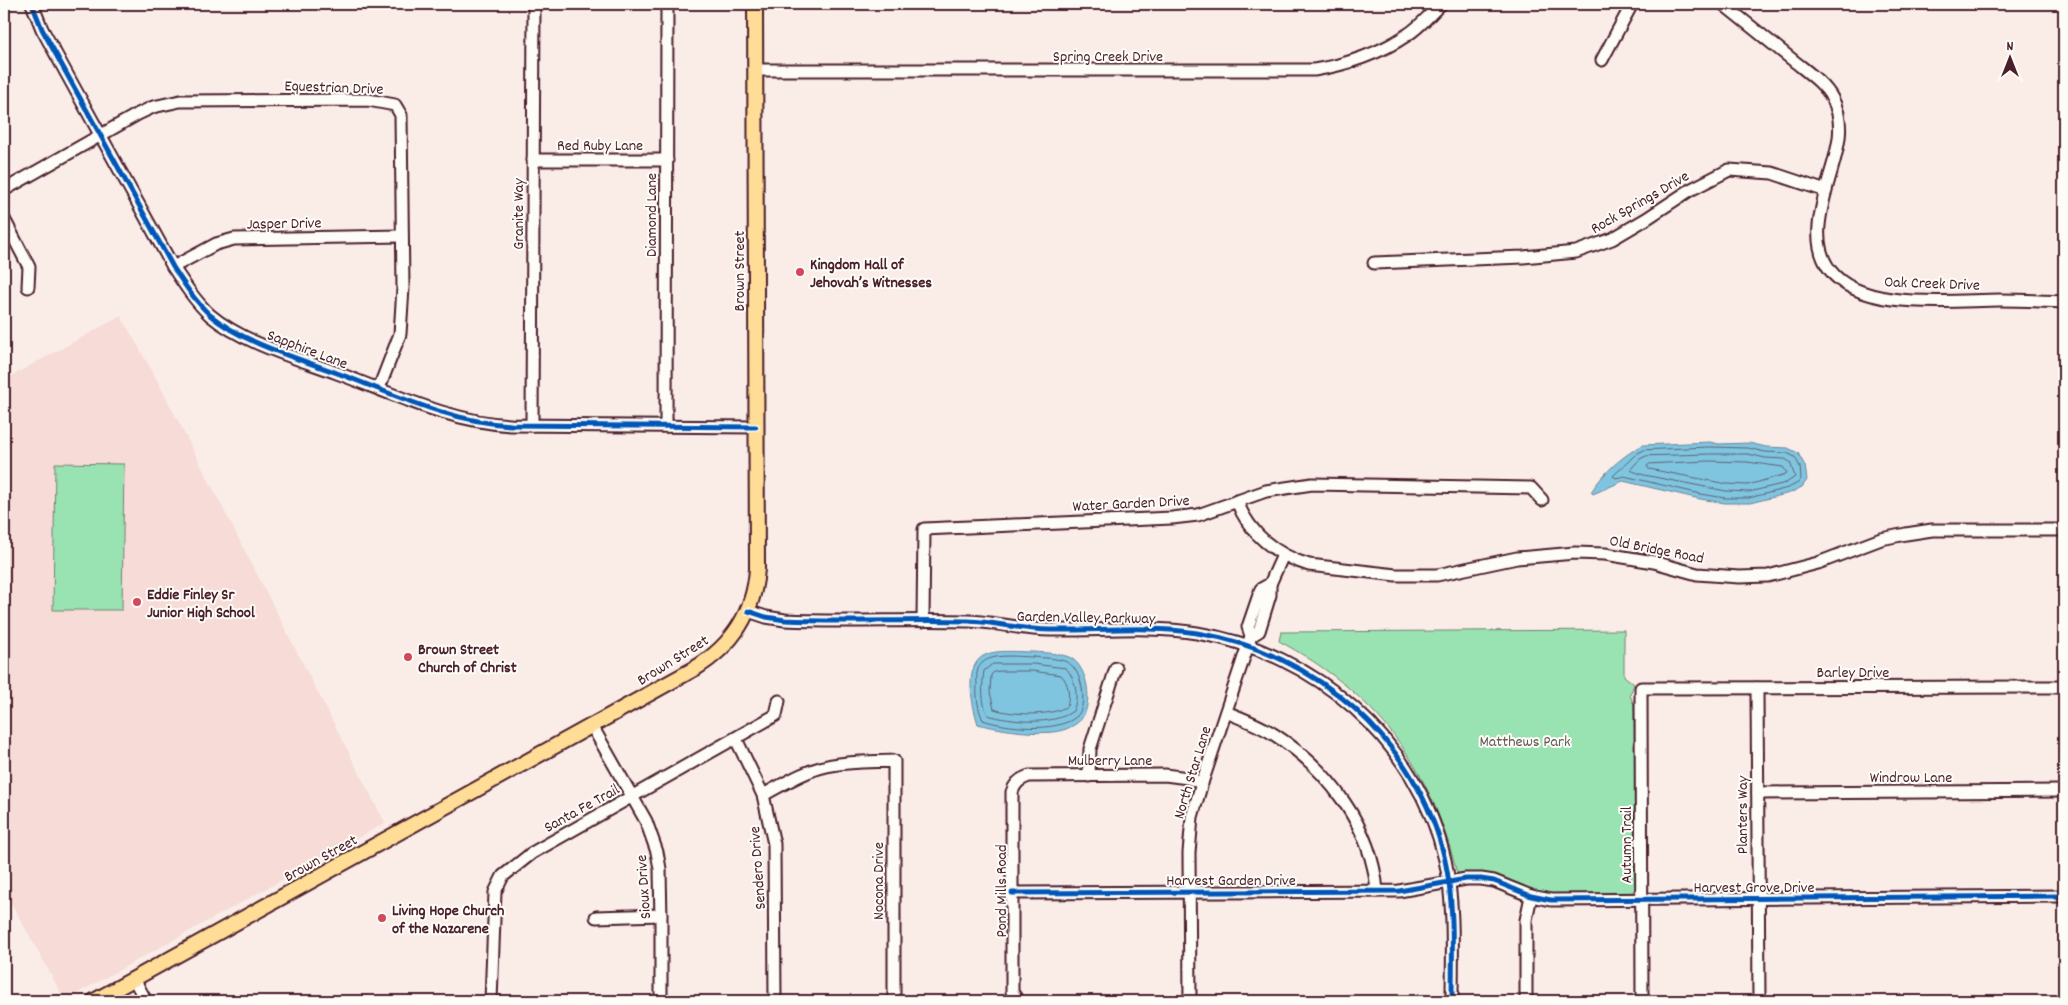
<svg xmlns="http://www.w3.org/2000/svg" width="2068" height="1005" font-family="Dekko,sans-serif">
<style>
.built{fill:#f6dbd7}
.green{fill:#99e3b2;stroke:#72816e}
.water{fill:#7fc5e0;stroke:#6a8398}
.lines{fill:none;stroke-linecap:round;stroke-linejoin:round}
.shore{stroke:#5f6173;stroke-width:1}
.minor-casing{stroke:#4a1f2b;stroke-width:15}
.major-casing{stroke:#4a1f2b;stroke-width:18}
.minor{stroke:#fdfcf7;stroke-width:11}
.major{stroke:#ffdd96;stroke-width:14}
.cycleway-casing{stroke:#fdfcf7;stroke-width:8}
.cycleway{stroke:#0057b8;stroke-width:5}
.poi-dot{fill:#d1495b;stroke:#fdfcf7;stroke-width:2}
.labels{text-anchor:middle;stroke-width:4;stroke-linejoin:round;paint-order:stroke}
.street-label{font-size:16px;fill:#4a1f2b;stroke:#fdfcf7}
.poi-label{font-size:16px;font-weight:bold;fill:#4a1f2b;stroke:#fdfcf7;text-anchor:start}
.park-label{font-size:16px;fill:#625a54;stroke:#fdfcf7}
</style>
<rect width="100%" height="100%" fill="#faede8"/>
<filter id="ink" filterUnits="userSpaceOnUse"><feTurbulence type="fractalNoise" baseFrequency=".02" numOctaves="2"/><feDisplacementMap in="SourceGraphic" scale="10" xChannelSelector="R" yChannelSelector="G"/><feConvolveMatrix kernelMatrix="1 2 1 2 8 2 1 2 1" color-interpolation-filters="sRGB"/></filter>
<g filter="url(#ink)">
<!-- built -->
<polygon class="built" points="121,316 156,378 385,823 65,1000 4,890 4,380"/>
<!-- green -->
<g class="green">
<polygon points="55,463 124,464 122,610 53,610"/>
<path d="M1624,630v46l10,8 -4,11 4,10 2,183 -5,5 -74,1 -22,-3 -42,-16 -36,-2c-27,-108 -80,-179 -178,-232l2,-9z"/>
</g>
<!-- water -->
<g class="water">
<path d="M1710,442l9,2 30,-1 17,4 22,1 10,5 7,13 2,14 -5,7 -12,6 -40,10h-25l-25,-4 -77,-18 -30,13 -2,-2c12,-19 32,-37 52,-47z"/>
<path d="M1033,652c12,1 28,1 38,6 17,10 22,45 11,60 -2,4 -11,9 -16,11 -20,8 -66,1 -88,-5 -6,-19 -17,-65 13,-71 13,-3 29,-1 42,-1z"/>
</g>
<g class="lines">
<!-- shore -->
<g class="shore">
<polygon points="1710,447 1748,448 1765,452 1787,453 1795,457 1800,467 1801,479 1798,483 1788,488 1749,498 1725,498 1701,494 1624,476 1616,478 1613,476 1636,454 1644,450"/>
<polygon points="1710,454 1748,454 1765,458 1785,459 1790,462 1795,477 1786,483 1749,492 1726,491 1644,475 1630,470 1640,459 1646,456"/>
<polygon points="1709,461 1747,462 1783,467 1787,473 1783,475 1748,485 1727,484 1649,469 1647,466 1650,464"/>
<path d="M1033,657c11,1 24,1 34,5 15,7 22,44 9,55 -20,16 -70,11 -93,3 -5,-11 -7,-23 -6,-35 0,-5 -1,-11 1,-16 7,-18 40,-12 55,-12z"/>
<path d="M993,664h40l33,4c10,12 13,28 7,43 -20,15 -62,11 -85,4 -7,-12 -6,-31 -4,-44z"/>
<path d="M1002,671h30l29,4c8,8 9,20 6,31 -15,11 -55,9 -73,3l-4,-17 1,-17 3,-3z"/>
</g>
<!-- minor casing -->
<g class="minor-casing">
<g id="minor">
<path d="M32,4l10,25 131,238c11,17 22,34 37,48 33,28 87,43 127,58 57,21 113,49 174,52l245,2"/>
<path d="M1723,4c24,19 47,38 71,57 12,10 30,22 38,37 16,29 3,58 -5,88 -7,27 -16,59 3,84 31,42 123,30 170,30 21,0 43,1 64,2"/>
<polyline points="1602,60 1632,4"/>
<path d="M755,70h559c32,-5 67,-17 93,-35 13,-8 23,-21 34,-31"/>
<polyline points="533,160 667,160"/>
<polyline points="4,190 138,114 153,107 180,101 368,100 395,105 401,115 403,288 400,334 379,388"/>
<polyline points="4,219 29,267 28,287"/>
<polyline points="1374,263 1523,257 1576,252 1612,239 1646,219 1690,190 1729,170 1772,173 1826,191"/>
<polyline points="173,267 216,244 234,239 402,236"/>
<polyline points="532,425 534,4"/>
<polyline points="666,426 667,4"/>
<path d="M1237,501c12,33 39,54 72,64l87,10h41l80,-17 58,-5 30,1 49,8 43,12 42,3 29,-1 50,-13 63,-24 25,-5 26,-4h132"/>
<polyline points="1270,584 1283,555"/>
<path d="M748,611l18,6 19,3c61,3 123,-1 184,1 27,1 54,9 81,9 48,1 99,-5 147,3 118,19 221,108 248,227 10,46 7,95 7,141"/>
<polyline points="923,621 924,529 1172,518 1198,515 1266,491 1312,484 1531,488 1542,500"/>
<polyline points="1757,688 1759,1001"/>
<path d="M1226,712c17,7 34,13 49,23 53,34 97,92 102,156"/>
<polyline points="592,726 646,821 657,852 660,869 661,921 661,1001"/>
<polyline points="736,739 763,795 774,844 775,1001"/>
<polyline points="1089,776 1090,749 1116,668"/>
<polyline points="1758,793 2064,791"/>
<path d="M763,795c21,-11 41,-24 64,-29 22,-5 45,-4 67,-5v240"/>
<polyline points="1012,893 1399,891 1466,879 1481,879 1494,881 1531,896 1551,900 2064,896"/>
<polyline points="596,917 661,915"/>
<polyline points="134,979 146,1001"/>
<polyline points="491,1001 495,892 503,876 532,853 776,715 779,701"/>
<path d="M1018,1001l-6,-9v-200c3,-9 8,-13 17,-16l136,-1 23,3 14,5"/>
<polyline points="1190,1001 1189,853 1192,817 1202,783 1251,636 1259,631 1270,595 1270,584 1261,589 1248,627 1251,636"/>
<polyline points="1526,1001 1526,920 1531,896"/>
<polyline points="1642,1001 1641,688 2064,687"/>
</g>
</g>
<!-- major casing -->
<g class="major-casing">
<path id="major" d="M94,1001l600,-332c38,-23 60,-55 63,-100l-2,-565"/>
</g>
<!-- minor -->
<use href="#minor" class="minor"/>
<!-- major -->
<use href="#major" class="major"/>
<!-- cycleway casing -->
<g class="cycleway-casing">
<g id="cycleway">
<path d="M32,4l10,25 131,238c11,17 22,34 37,48 33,28 87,43 127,58 57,21 113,49 174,52l245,2"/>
<path d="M748,611l18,6 19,3c61,3 123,-1 184,1 27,1 54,9 81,9 48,1 99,-5 147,3 118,19 221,108 248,227 10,46 7,95 7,141"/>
<polyline points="1012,893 1399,891 1466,879 1481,879 1494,881 1531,896 1551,900 2064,896"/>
</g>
</g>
<!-- cycleway -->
<use href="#cycleway" class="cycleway"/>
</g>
</g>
<!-- markers -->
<g class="poi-dot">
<circle cx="800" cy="272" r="5"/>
<circle cx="137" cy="602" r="5"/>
<circle cx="408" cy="657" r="5"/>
<circle cx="382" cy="918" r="5"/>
</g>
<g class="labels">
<!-- street labels -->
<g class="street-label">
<text x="1108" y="61">Spring Creek Drive</text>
<text transform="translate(334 86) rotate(2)" y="6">Equestrian Drive</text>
<text x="600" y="150">Red Ruby Lane</text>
<text transform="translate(1639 201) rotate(-30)" y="6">Rock Springs Drive</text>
<text transform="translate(517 214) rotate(-90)" y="6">Granite Way</text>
<text transform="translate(650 215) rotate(-90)" y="6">Diamond Lane</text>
<text transform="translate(284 222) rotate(-1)" y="6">Jasper Drive</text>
<text transform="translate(738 271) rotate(-90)" y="6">Brown Street</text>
<text transform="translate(1932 282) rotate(2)" y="6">Oak Creek Drive</text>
<text transform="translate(308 348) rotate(21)" y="6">Sapphire Lane</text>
<text transform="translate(1131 502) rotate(-3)" y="6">Water Garden Drive</text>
<text transform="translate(1657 548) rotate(11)" y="6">Old Bridge Road</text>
<text transform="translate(1086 616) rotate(1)" y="6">Garden Valley Parkway</text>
<text transform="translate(672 659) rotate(-32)" y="6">Brown Street</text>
<text x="1853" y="677">Barley Drive</text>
<text x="1110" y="765">Mulberry Lane</text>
<text transform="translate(1191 772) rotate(-73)" y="6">North Star Lane</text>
<text x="1911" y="782">Windrow Lane</text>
<text transform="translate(581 807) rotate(-29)" y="6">Santa Fe Trail</text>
<text transform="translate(1741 815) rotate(-90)" y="6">Planters Way</text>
<text transform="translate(1625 845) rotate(-90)" y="6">Autumn Trail</text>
<text transform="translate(320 857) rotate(-29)" y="6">Brown Street</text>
<text transform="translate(756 868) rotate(-94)" y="6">Sendero Drive</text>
<text x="1231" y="885">Harvest Garden Drive</text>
<text transform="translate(877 881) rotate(-90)" y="6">Nocona Drive</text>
<text x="1754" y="892">Harvest Grove Drive</text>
<text transform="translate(642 887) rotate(-94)" y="6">Sioux Drive</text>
<text transform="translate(1000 891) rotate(-90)" y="6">Pond Mills Road</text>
</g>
<!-- poi labels -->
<g class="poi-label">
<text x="810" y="269">Kingdom Hall of<tspan x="810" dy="18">Jehovah’s Witnesses</tspan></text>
<text x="147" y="599">Eddie Finley Sr<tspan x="147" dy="18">Junior High School</tspan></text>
<text x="418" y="654">Brown Street<tspan x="418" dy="18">Church of Christ</tspan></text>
<text x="392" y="915">Living Hope Church<tspan x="392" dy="18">of the Nazarene</tspan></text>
</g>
<!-- park labels -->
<g class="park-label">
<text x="1525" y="746">Matthews Park</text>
</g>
</g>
<!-- margin -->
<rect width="2068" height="1005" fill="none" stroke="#fdfcf7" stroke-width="20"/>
<rect x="10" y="10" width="2048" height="985" fill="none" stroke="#4a1f2b" stroke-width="2" filter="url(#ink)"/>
<!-- north arrow -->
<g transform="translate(2010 58)" stroke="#fdfcf7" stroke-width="4" paint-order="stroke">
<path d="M0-4L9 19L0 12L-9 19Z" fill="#4a1f2b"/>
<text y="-8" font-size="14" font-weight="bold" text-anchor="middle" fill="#4a1f2b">N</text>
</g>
</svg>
